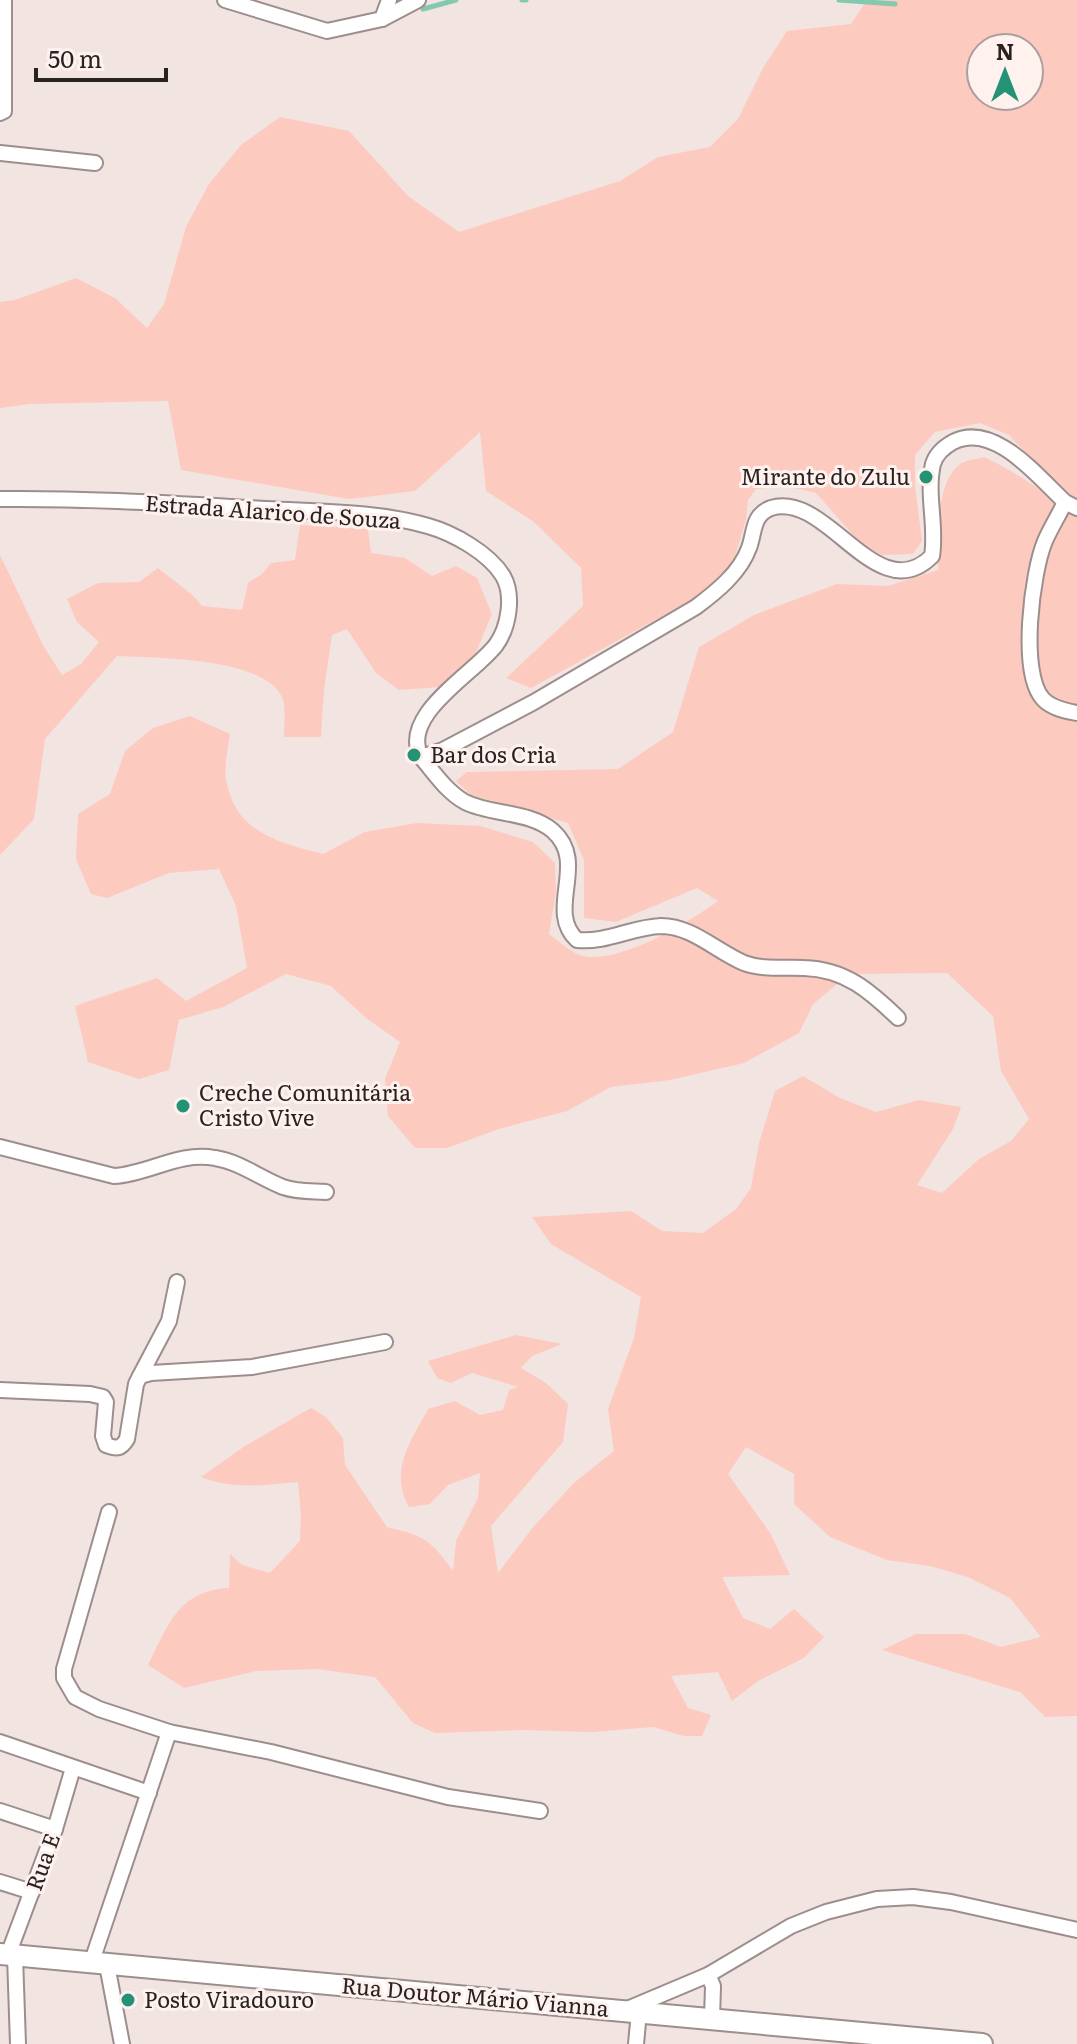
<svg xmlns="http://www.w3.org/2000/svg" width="1077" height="2044" font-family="Literata,serif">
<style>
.green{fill:#fdcac0;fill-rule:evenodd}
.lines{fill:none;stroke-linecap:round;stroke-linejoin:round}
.stream{stroke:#83c9b0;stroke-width:5}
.minor-casing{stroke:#9b8e8c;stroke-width:18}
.secondary-casing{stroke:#9b8e8c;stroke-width:24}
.minor{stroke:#fff;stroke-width:14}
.secondary{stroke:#fff;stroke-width:20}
.poi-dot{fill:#249375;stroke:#fff1ee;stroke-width:3}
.labels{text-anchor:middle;stroke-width:6;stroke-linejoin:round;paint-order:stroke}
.poi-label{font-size:22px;fill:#282322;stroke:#fff1ee;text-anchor:start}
.street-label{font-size:22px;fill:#282322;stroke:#fff1ee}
</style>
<rect width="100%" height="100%" fill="#f2e4e1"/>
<!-- green -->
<g class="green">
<path d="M867,0h210v505l-9,-5 -59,-65 -29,-12 -45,9 -20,23v31l7,55 -9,13 -31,1 -21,-11 -45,-51 -31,-7 -29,3 -8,11 -2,19 -12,41 -26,31 -177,97 -25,-10 77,-72 -2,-38 -47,-46 -48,-31 -6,-59 -65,59 -66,8 -168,-29 -13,-69 -139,3 -29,4v-106l15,-2 61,-22 39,20 32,30 17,-24 22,-77 23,-43 32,-39 39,-28 69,14 59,65 51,36 161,-51 38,-24 52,-10 28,-28 25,-51 24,-37 64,-7zM981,48h48v48h-48z"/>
<path d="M984,457c33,15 60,37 93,54v1205l-32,1 -25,-25 -138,-42 34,-16h49l36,13 40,-10 -31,-39 -42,-21 -38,-11 -43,-6 -57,-23 -36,-33v-30l-48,-27 -18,27 42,59 20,42 -68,2 21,41 27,11 24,-20 30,28 -20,21 -46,23 -26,20 -14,-29 -47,4 17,32 23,7 -9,21h-18l-31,-9 -61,5 -71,-2 -86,3 -22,-10 -38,-46 -58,-8 -61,2 -72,17 -36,-23c21,-41 30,-74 81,-77l1,-34 12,11 28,8 30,-32 1,-26 -3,-33c-32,3 -66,8 -97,-5l44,-31 66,-38 15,9 17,21 2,27 42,62c38,9 44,13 66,44l3,-30 22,-43 2,-25 -32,12 -18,19 -21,3c-20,-36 1,-65 19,-98l27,-8 25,14 23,-5 6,-20 9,-3 -46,-14 -21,10 -14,-5 -9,-17 88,-26 46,9 -30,12 -11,12 25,15 22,21 -5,38 -72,84 7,47 36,-47 41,-44 39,-31 -6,-42 26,-71 7,-41 -90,-53 -19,-27 99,-6 31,20 41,2 33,-24 15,-21 8,-45 16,-52 28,-15 37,22 36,14 43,-12 42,7 -8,22 -36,56 25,8 37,-34 32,-18 18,-22 -28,-48 -8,-55 -46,-43 -98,1 -36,30 -14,29 -55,30 -74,17 -59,7 -44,24 -68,18 -52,19h-32l-27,-32 -3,-37 15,-37 -34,-24 -35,-32 -45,-12 -63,33 -44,13 -10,50 -30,9 -51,-17 -13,-56 82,-28 29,23 61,-33 -11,-62 -17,-37 -50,4 -62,25 -16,-4 -15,-35 2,-45 32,-20 15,-43 28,-23 37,-12 40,18c-2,14 -6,31 -4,44 8,54 51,64 97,76l42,-22 52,-9 63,3 53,16 22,21 1,29 -7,42c9,6 21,18 31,21 35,12 110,-33 138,-54l-21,-13 -81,34 -32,-4v-58l-16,-37 -97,-28 -15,-14 11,-9 151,-3 55,-37 26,-85 55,-32 83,-31 51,2 50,-16c0,-27 -3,-87 21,-105 6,-5 18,-6 25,-8z"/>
<path d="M300,525l68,4 3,24 34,5 27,18 24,-10 21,12 15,36 -17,41 -35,32 -41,3 -23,-17 -29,-44 -15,6 -8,55 -3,47h-37c0,-11 2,-28 -1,-38 -16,-42 -128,-41 -166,-43l-72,83 -11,80 -34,36v-300l44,92 18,28 19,-11 18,-22 -22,-20 -10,-23 31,-16 41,-1 19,-14c15,13 33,23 44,38l40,4 6,-27 14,-9 9,-11 24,-3z"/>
</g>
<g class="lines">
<!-- stream -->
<g class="stream">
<polyline points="522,0 526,0"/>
<polyline points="839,0 895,4"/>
<polyline points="423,9 456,0"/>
</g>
<!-- minor casing -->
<g class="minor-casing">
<g id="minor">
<polyline points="225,0 327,31 382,19 418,0"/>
<polyline points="382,19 389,0"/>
<polyline points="0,113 4,111 4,0"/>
<polyline points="0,153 95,163"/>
<path d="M0,499c89,-1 178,5 266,10 53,3 111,2 162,17 25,7 61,27 75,50 11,19 6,51 -7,69 -22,29 -97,70 -75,112l22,-7 91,-48 162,-95c20,-15 44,-34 53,-59 6,-16 3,-33 22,-40 56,-18 106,103 161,48 5,-30 -6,-62 1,-92 3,-10 11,-17 20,-22 41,-21 85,35 112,60l12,6"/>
<path d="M1065,502c-6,13 -14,25 -20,39 -13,31 -26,132 -2,158 8,9 23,12 34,14"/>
<path d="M421,757c13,16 26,35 44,45 26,13 65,9 88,29 36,32 -8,79 24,109 29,3 55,-13 84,-14 31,0 55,25 83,37 19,7 40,4 60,5 41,1 66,23 94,50"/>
<path d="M0,1147l114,29c35,-2 65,-25 101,-18 25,4 45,20 68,29 14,5 28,4 43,5"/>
<polyline points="140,1376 169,1321 177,1282"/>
<path d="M0,1390l90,4 13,3 3,5 -3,34 3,9c11,4 15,4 21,-6l9,-55 4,-8 11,-3 101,-6 133,-25"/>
<polyline points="109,1512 64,1669 64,1678 75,1697 99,1709 169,1732 271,1752 448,1797 540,1811"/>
<polyline points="0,1742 149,1793"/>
<polyline points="0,1811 55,1829"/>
<polyline points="0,1882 32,1892"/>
<polyline points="8,1955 55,1829 73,1768"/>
<polyline points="15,1956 18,2044"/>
<polyline points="91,1964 169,1732"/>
<polyline points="107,1965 122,2044"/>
<polyline points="708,1975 713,1986 712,2018"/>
<polyline points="625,2010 708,1975 791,1926 826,1912 877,1899 913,1897 951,1902 1077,1930"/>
<polyline points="636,2044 639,2012"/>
</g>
</g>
<!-- secondary casing -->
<g class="secondary-casing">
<polyline id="secondary" points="0,1954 982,2044"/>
</g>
<!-- minor -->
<use href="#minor" class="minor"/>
<!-- secondary -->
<use href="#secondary" class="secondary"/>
</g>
<!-- markers -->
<g class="poi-dot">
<circle cx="926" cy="477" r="8"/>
<circle cx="414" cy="755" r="8"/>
<circle cx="183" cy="1106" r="8"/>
<circle cx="128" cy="2000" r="8"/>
</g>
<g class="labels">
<!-- poi labels -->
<g class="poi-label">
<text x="910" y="485" text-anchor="end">Mirante do Zulu</text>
<text x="430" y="763">Bar dos Cria</text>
<text x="199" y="1101">Creche Comunitária<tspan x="199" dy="25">Cristo Vive</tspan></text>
<text x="144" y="2008">Posto Viradouro</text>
</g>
<!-- street labels -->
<g class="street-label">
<text transform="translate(273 512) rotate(4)" y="8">Estrada Alarico de Souza</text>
<text transform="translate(43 1862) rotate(-70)" y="8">Rua E</text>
<text transform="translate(475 1997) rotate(5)" y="8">Rua Doutor Mário Vianna</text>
</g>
</g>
<!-- north arrow -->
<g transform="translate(1005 72)"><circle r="38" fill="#fff1ee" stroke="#a99f9c" stroke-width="2"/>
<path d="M0-6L14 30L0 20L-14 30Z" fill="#249375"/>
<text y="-12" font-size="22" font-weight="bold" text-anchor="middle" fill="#282322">N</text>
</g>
<!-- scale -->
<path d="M36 68v12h130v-12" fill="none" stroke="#282322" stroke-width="4"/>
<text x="48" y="68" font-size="24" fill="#282322" stroke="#fff1ee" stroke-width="6" paint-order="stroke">50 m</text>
</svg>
